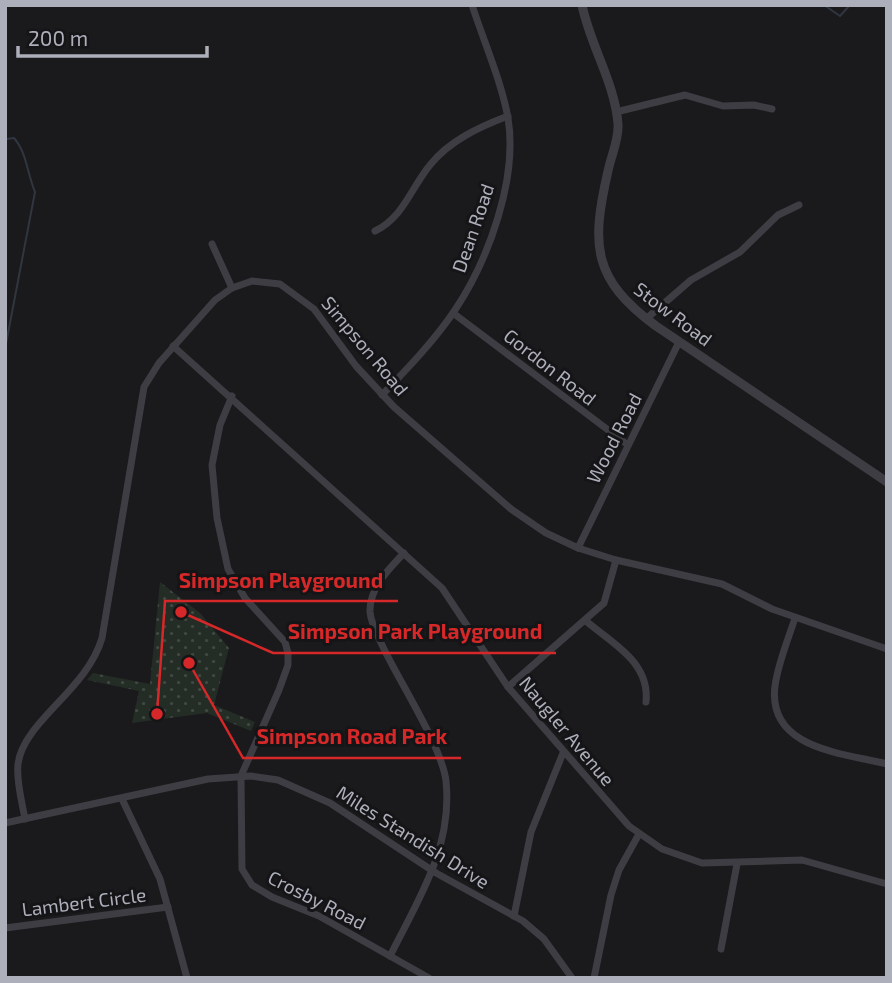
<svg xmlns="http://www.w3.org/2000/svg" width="892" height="983" font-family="'Exo 2',sans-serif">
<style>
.grass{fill:url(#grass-dots)}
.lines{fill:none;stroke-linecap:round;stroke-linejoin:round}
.stream{stroke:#303640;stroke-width:2}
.minor{stroke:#3d3d43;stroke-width:7}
.tertiary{stroke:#3d3d43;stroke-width:9}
.labels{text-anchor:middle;stroke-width:6;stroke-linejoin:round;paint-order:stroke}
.street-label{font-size:19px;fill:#adafbb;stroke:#151517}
.leader{fill:none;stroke:#d62828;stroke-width:2.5}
.callout-dot{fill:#d62828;stroke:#151517;stroke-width:2.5}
.callout-label{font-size:21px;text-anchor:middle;font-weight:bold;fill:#d62828;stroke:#151517;stroke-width:6;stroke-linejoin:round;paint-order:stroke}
</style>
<defs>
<pattern id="grass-dots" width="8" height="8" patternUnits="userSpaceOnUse" patternTransform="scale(1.75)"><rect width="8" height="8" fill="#242c26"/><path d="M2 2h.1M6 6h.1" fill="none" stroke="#414844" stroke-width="1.8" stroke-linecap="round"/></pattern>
</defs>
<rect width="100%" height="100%" fill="#1a1a1c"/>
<!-- grass -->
<polygon class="grass" points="160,582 200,613 229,648 214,705 255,722 251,731 207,713 132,723 139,691 87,680 93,673 150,684"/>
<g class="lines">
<!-- stream -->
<g class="stream">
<polyline points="824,5 840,16 850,5"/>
<polyline points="5,103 5,108"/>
<path d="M5,127l1,12 8,-1c13,15 13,35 21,54l-30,157"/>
</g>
<!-- minor -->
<g class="minor">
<polyline points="616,112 685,95 723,106 754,105 772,109"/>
<path d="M375,231c28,-13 36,-43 55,-66 19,-24 49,-38 78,-49"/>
<polyline points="212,244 232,288"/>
<polyline points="453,313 628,445"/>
<polyline points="646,319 691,280 740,252 778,215 799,205"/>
<polyline points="173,346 442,588 508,687 629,826 662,849 702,863 802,860 887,884"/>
<path d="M382,395c25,-26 53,-55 73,-85 34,-51 63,-132 53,-192 -7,-38 -24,-76 -36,-113"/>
<polyline points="232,396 220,425 212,465 217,518 228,569 245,598 285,642 288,653 288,665 279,690 241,776 242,869 252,885 272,897 319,916 429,978"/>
<polyline points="578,548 679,342"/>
<path d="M795,618c-7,22 -17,45 -20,68 -8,63 68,67 112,78"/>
<path d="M586,621c27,23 64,41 60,81"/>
<polyline points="508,687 604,603 616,560"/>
<polyline points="122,799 160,879 187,978"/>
<path d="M25,819c-3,-17 -9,-38 -7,-55 5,-42 69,-74 84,-126l42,-251 15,-24 56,-63 17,-12 20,-7 28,3 34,25 42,57 38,41 117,102 35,24 32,15 38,12 106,24 50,25 115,40"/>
<polyline points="5,823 208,779 251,776 278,780 330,803 436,873 523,921 544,939 572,978"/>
<polyline points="514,916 531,832 563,753"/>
<polyline points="5,928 168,907"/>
<polyline points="721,949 737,864"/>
<path d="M390,956c28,-56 63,-109 56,-175 -4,-34 -47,-100 -63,-134 -5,-11 -12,-23 -13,-35 -1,-24 19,-43 34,-59"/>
<polyline points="594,978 611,895 619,870 639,834"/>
</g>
<!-- tertiary -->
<path class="tertiary" d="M582,5c8,40 33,78 36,119 1,16 -7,32 -10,47 -17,74 -16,108 48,155l231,156"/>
</g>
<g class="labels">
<!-- street labels -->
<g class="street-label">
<text transform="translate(473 228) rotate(-71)" y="7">Dean Road</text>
<text transform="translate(673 314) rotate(37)" y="7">Stow Road</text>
<text transform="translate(365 346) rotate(50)" y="7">Simpson Road</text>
<text transform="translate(550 367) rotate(38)" y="7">Gordon Road</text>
<text transform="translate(614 438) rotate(-63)" y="7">Wood Road</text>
<text transform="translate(567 731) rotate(50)" y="7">Naugler Avenue</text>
<text transform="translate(413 837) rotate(32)" y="7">Miles Standish Drive</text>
<text transform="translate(317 900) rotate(27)" y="7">Crosby Road</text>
<text transform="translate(84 902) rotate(-7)" y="7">Lambert Circle</text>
</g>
</g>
<!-- callouts -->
<path class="leader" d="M157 714L165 601H398M181 612L273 653H556M189 663L243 758H461"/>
<g class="callout-dot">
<circle cx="157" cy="714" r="7"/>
<circle cx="181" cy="612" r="7"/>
<circle cx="189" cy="663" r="7"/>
</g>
<g class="callout-label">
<text x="281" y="588">Simpson Playground</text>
<text x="415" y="639">Simpson Park Playground</text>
<text x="352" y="744">Simpson Road Park</text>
</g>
<!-- border -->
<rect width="892" height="983" fill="none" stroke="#adafbb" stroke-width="14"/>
<!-- scale -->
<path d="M18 46v10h189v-10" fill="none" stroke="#adafbb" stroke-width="3.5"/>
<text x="28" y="46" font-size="21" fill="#adafbb" stroke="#151517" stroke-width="5" paint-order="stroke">200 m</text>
</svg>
